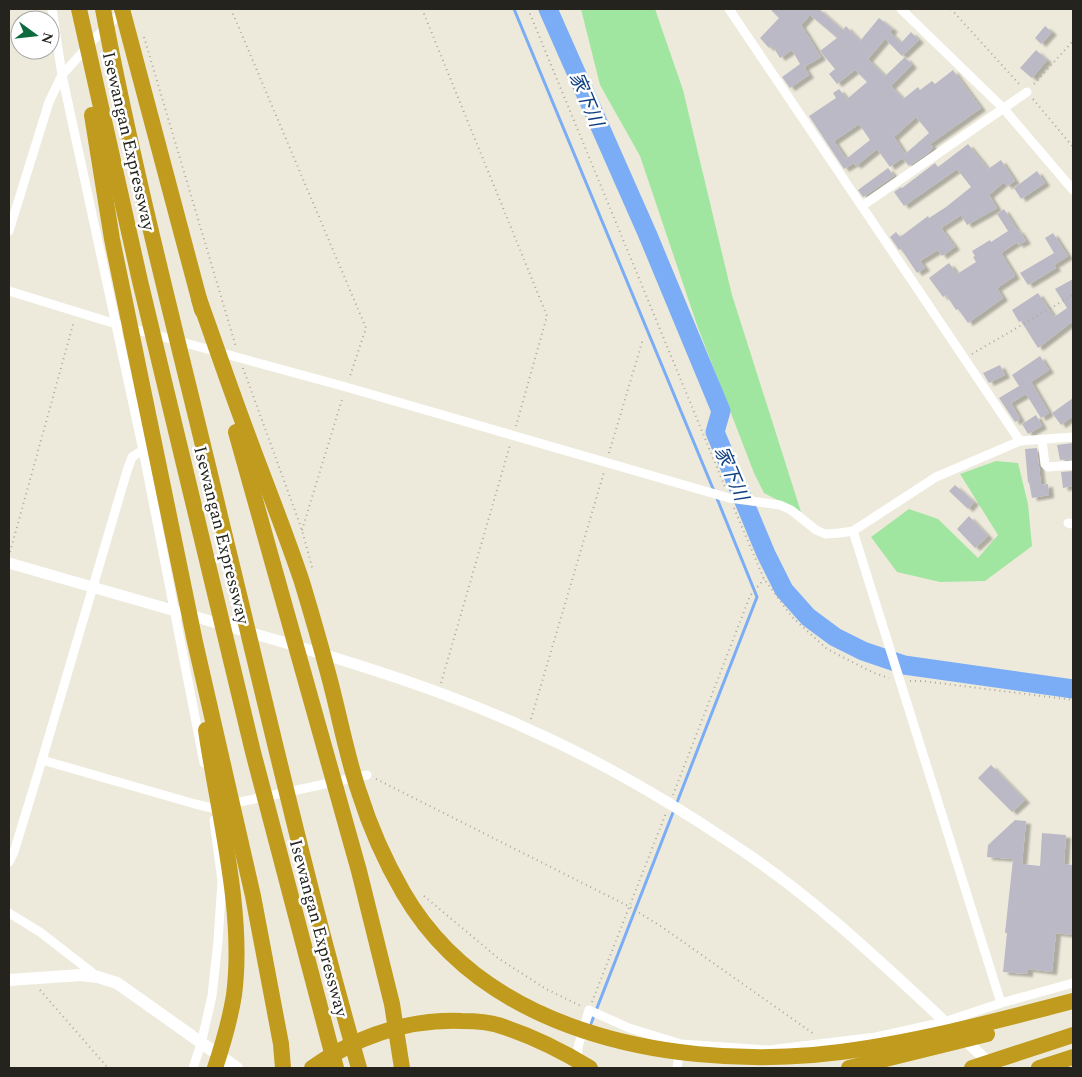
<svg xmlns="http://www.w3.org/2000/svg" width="1082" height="1077" font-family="Spectral,'Noto Sans JP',serif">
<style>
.green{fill:#a1e6a0}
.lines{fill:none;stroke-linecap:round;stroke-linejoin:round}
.stream{stroke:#7badf6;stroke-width:3}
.river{stroke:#7badf6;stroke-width:19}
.building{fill:#bcb9c7;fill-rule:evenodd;filter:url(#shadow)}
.path{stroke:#aba99d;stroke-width:2;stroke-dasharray:1 4;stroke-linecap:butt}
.minor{stroke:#fff;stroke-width:9}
.tertiary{stroke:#fff;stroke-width:11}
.secondary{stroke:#fff;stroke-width:12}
.motorway{stroke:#c09b1d;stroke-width:16}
.labels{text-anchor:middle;stroke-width:5;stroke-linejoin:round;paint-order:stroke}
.street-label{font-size:18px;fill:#24231d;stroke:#fff}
.water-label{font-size:19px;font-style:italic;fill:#124181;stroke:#fff}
</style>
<defs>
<filter id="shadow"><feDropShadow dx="5" dy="3" stdDeviation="1" flood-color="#0004"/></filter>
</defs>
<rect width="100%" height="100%" fill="#edeadb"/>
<!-- green -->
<g class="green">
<polygon points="581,9 655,9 683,90 732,295 801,512 764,493 754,473 697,325 640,156 600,85"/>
<polygon points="996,461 1018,463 1028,504 1032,546 985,581 940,582 897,572 871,537 909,509 938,519 978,558 998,535 960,474"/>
</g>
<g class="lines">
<!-- stream -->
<g class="stream">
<polyline points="514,9 714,491"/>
<polyline points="676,805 757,597 716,496"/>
<polyline points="590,1026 674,810"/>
</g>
<!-- river -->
<polyline class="river" points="548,9 647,233 721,411 715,432 766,554 784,590 808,617 835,637 863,651 904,665 1073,689"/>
</g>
<!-- building -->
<g class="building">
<path d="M770,9h49l24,21 3,-4 14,15 19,-23 14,11 -3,3 11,11 10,-11 8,8 -17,16 -17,-17 -17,20 17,17 20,-19 7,8 -21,21 12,13 15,-12 2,3 12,-9 3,3 18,-14 28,38 -51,36 3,3 -5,6 -19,13 -7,-8 -12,9 -13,-18 -21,17 -2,-3 -10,6 -35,-53 27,-18 -3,-5 6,-4 8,10 20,-17 -12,-12 -18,14 -8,-10 6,-5 -15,-18 17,-13 -27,-23 -9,10 20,32 -17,10 5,8 -19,13 -8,-11 18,-13 -8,-14 -12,8 -8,-13 -3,3 -9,-10 19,-20zM916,117l13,16 -24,21 -11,-17zM859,124l11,16 -24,19 -12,-18z"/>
<polygon points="1045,26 1052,32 1041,44 1035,38"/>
<polygon points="1036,50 1047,60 1032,78 1020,68"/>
<polygon points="968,144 988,169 1001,160 1015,181 1007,186 1004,182 989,195 997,208 967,225 961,215 941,228 955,247 942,256 938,250 920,261 925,268 917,273 901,249 899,250 890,237 896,232 900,237 928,216 929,218 946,207 971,187 957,169 904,206 894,192 901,187 902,188 935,163 938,167"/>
<polygon points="888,168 894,176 863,197 858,190"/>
<polygon points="1037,171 1045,183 1021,199 1014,188"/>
<polygon points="1004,209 1018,231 1019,230 1026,241 1018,245 1017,242 1001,253 1015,276 997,288 1003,298 968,323 958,309 956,310 946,295 943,297 929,278 949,263 957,274 976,262 973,257 975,256 972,251 990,240 991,242 1008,231 997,214"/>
<polygon points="1053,233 1068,256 1054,265 1056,268 1028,285 1020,273 1054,253 1045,238"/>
<polygon points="1073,279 1073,321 1038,348 1021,321 1019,322 1012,310 1038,293 1054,317 1067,308 1055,289"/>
<polygon points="1040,356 1049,370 1031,382 1049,413 1041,418 1026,394 1011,403 1020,419 1015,422 999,398 1019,386 1012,375"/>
<polygon points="1000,365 1005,375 989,383 983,373"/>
<polygon points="1073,398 1073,416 1061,425 1052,413"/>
<polygon points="1036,415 1042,426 1028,434 1022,424"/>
<polygon points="1073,443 1073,456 1071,456 1072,459 1060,460 1057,445"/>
<polygon points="1037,448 1041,485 1048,484 1049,495 1032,498 1029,482 1028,483 1025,449"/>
<polygon points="1073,471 1073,486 1063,488 1061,472"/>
<polygon points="955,485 974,502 968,509 949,491"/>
<polygon points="969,516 988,536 975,548 957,529"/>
<polygon points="991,765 1025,800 1012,812 978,778"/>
<polygon points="1015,820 1026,821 1022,864 1040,866 1042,833 1066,835 1064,864 1073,865 1073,935 1056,933 1052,972 1028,969 1028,974 1003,972 1007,933 1005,933 1013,859 987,857 988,845"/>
</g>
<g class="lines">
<!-- path -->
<g class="path">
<polyline points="231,9 366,328 349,379"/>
<polyline points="422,9 547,316 516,426"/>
<polyline points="528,9 725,487"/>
<polyline points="951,9 1020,85"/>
<polyline points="144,37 236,347"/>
<polyline points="1034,84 1073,41"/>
<polyline points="1033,99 1073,147"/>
<polyline points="972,354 1073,295"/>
<polyline points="243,368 302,530 313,571"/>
<polyline points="609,453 643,339"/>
<polyline points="734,508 764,579 792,617 827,649 874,673 889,678"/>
<polyline points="302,530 343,396"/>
<polyline points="10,552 74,321"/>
<polyline points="910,681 923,681 1073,700"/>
<polyline points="441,683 510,445"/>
<polyline points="531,719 604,472"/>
<polyline points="376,779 630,907 662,927 814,1034"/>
<polyline points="673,795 750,596 764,579"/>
<polyline points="424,896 498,958 546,989 581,1006"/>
<polyline points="40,990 108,1068"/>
<polyline points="592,1002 666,813"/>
</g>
<!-- minor -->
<g class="minor">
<polyline points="52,9 62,75 143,450 204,763"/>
<polyline points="729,9 1020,441"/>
<polyline points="901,9 1004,109 1073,190"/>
<polyline points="862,206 1027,92"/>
<polyline points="9,231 49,102 62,75 97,36 123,11"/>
<polyline points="9,291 116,324 346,387 729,498 780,505 791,510 816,530 825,534 840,533 853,531 936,477 1020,441 1073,437"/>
<polyline points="1042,440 1045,464 1048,467 1073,465"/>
<polyline points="1068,523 1073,524"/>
<polyline points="853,531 1001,1003"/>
<polyline points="42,760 195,804 212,808 367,775"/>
<polyline points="9,862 14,852 42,760 127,471 132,457 143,450"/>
<polyline points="9,913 40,932 98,977"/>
<polyline points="577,1063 578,1047 589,1010 629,1028 681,1044 769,1050 876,1037 944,1022 1001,1003 1073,983"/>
<polyline points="193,1068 201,1044 212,996 218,941 222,881 214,820"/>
<polyline points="677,1068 680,1049"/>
</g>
<!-- tertiary -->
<path class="tertiary" d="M9,563c87,25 173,50 260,75 88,26 177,53 261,92 70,31 137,70 201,113 97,63 177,146 262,223"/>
<!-- secondary -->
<polyline class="secondary" points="9,980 81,975 98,977 117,983 237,1068"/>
<!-- motorway -->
<g class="motorway">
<polyline points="79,9 140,281 253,752 336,1068"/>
<path d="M103,9c32,170 77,338 117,507 45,184 87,370 139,552"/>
<polyline points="122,9 202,310"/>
<polyline points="92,115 112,239 195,642 253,896 281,1044 283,1068"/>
<path d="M199,299c17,47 33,95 51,142 17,46 36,93 52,141 9,30 18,61 26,91 11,40 18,81 31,119 11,35 26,69 44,100 80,139 262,175 410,163 88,-8 175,-32 260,-54"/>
<polyline points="236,432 359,871 392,1004 402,1068"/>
<path d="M206,730c12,83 39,182 28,265 -4,25 -11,49 -19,73"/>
<path d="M312,1068c44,-31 95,-49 150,-47 14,0 29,1 42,6 30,10 60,25 86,41"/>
<polyline points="849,1068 987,1034"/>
<polyline points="972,1068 1073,1035"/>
<polyline points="1039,1068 1073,1057"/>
</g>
</g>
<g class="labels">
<!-- street labels -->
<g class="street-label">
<text transform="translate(129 141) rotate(77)" y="6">Isewangan Expressway</text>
<text transform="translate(222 535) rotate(76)" y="6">Isewangan Expressway</text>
<text transform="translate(319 928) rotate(75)" y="6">Isewangan Expressway</text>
</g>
<!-- water labels -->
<g class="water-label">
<text transform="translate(587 99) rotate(67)" y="7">家下川</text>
<text transform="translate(732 473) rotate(67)" y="7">家下川</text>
</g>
</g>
<!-- border -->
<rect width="1082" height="1077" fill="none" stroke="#24231d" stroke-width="20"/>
<!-- north arrow -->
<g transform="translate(35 35) rotate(105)"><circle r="24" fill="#ffffff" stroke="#a7a7a5"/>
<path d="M0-4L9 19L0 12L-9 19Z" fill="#0c6a3e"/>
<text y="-8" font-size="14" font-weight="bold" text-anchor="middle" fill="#24231d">N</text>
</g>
</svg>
